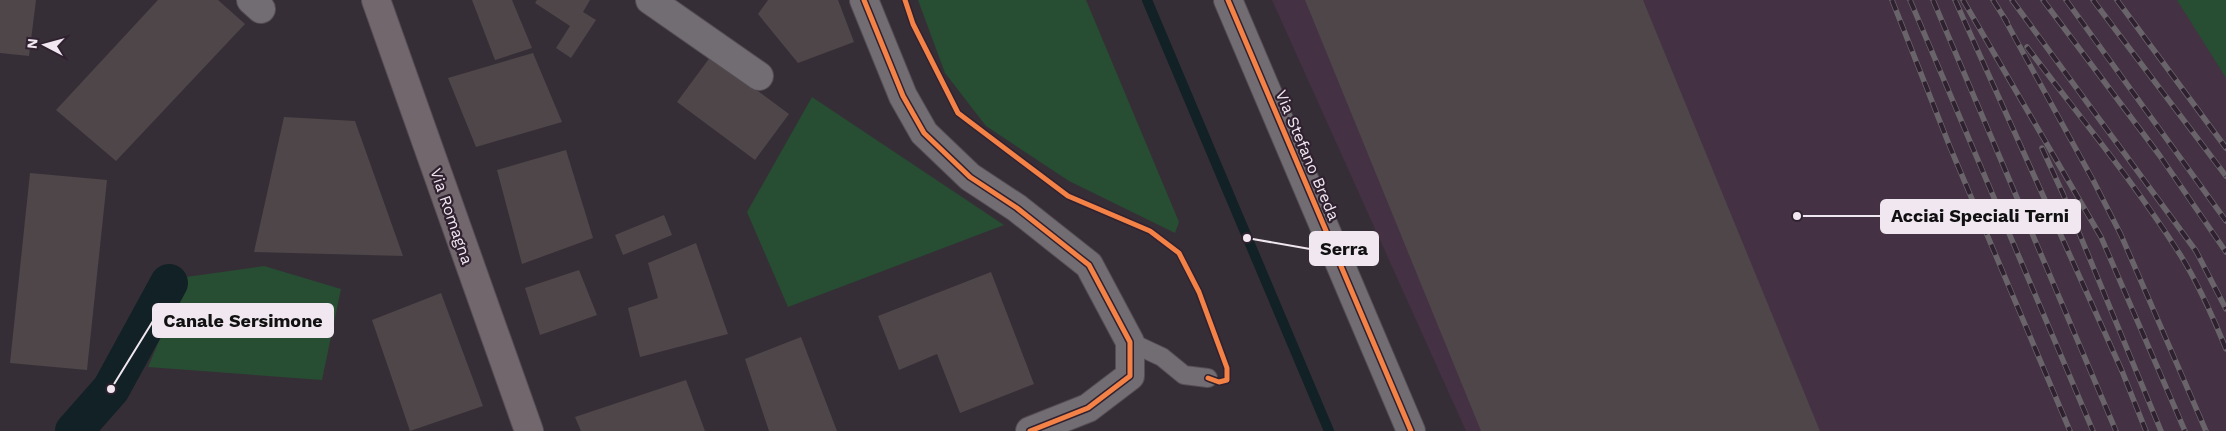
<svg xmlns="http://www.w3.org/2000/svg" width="2226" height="431" font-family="'Work Sans',sans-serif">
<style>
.built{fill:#443144}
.green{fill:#274d32}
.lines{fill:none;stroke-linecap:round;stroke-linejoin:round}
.stream{stroke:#122125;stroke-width:10}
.canal{stroke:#122125;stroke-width:38}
.building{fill:#4e4648}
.service-casing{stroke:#544d54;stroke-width:20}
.minor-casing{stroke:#544d54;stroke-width:30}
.primary-casing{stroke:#544d54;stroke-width:30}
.service{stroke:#726d72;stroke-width:18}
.minor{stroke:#726d72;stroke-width:28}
.primary{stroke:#72676c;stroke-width:28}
.rail-casing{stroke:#696469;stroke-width:5.5}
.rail{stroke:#302130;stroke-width:4;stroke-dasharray:11;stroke-linecap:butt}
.cycleway-casing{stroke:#302130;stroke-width:8}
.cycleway{stroke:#f48246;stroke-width:5}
.labels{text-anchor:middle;stroke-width:4.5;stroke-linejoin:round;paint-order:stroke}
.street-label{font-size:16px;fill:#f0e7f0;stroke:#302130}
.leader{fill:none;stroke:#f0e7f0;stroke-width:2}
.callout-dot{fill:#f0e7f0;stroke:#302130;stroke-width:2}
.callout{fill:#f0e7f0;stroke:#f0e7f0;stroke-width:2}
.callout-label{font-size:18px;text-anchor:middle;font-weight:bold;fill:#111}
</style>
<rect width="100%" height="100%" fill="#362e36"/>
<!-- built -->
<polygon class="built" points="1272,0 2226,0 2226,431 1466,431"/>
<!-- green -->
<g class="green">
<polygon points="918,0 1086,0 1179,222 1175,233 1069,181 986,126 945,73"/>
<polygon points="2177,0 2226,0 2226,78"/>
<polygon points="812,97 1004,225 788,307 747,212"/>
<polygon points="264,266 341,289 322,380 148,367 186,277"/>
</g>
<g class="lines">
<!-- stream -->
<polyline class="stream" points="1147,0 1329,431"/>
<!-- canal -->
<polyline class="canal" points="74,431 111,389 169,283"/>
</g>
<!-- building -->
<g class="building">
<polygon points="0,0 36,0 29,56 0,53"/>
<polygon points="158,0 218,0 245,24 116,161 56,110"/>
<polygon points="472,0 512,0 532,48 495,60"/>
<polygon points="537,0 590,0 583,12 596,20 571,58 556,48 570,26 535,3"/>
<polygon points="768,0 838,0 854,42 798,63 758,14"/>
<polygon points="1305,0 1643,0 1820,431 1481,431"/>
<polygon points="533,53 562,122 476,147 448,78"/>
<polygon points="711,56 789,114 755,160 677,102"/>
<polygon points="284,117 355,121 403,256 254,252"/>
<polygon points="566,150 593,238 522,264 497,170"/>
<polygon points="30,173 107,180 87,370 10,363"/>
<polygon points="664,215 672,235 623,255 615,235"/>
<polygon points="696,243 728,334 640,357 628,308 658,298 648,263"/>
<polygon points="579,270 597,315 540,335 525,288"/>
<polygon points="991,272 1034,384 960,413 937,354 899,370 878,316"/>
<polygon points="441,293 483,406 410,431 372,320"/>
<polygon points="801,337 837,431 769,431 745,359"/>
<polygon points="686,380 705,431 581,431 575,417"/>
</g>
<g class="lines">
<!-- service casing -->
<g class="service-casing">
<polyline id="service" points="1130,342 1162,357 1184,375 1208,378"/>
</g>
<!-- minor casing -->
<g class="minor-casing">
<g id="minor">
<polyline points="251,0 261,9"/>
<polyline points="650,0 759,76"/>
<polyline points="864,0 903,96 924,133 970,177 1017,208 1089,265 1130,342 1130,376 1088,408 1030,431"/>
<polyline points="1228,0 1411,431"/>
</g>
</g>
<!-- primary casing -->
<g class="primary-casing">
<polyline id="primary" points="376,0 529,431"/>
</g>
<!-- service -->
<use href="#service" class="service"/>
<!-- minor -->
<use href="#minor" class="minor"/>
<!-- primary -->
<use href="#primary" class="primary"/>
<!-- rail casing -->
<g class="rail-casing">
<g id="rail">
<polyline points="1892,0 1950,147 2070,431"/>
<polyline points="1910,0 2093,431"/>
<polyline points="1933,0 2116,431"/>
<polyline points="1955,0 2122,371 2146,431"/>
<polyline points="1963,0 2101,237 2185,431"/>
<polyline points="1993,0 2007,22"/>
<polyline points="2012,0 2196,251 2226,309"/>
<polyline points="2043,0 2160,156 2226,252"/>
<polyline points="2066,0 2226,221"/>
<polyline points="2093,0 2226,176"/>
<polyline points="2117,0 2226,148"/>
<polyline points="2003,16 2093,180 2121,235 2206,431"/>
<path d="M2027,47c52,69 108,136 154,209 18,29 32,61 45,93"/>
<polyline points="2042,148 2063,194 2161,431"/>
</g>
</g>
<!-- rail -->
<use href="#rail" class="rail"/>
<!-- cycleway casing -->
<g class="cycleway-casing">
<g id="cycleway">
<polyline points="864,0 903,96 924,133 970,177 1017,208 1089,265 1130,342 1130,376 1088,408 1030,431"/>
<polyline points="905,0 913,24 958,113 1068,196 1150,231 1179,253 1199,292 1227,368 1227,380 1219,382 1208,378"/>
<polyline points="1228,0 1411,431"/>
</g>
</g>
<!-- cycleway -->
<use href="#cycleway" class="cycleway"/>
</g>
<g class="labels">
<!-- street labels -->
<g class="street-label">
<text transform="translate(1308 155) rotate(67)" y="6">Via Stefano Breda</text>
<text transform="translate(452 216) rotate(71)" y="6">Via Romagna</text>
</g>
</g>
<!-- callouts -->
<path class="leader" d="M1797 216L1881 216M1247 238L1310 249M111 389L153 321"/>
<g class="callout-dot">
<circle cx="1797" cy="216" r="5"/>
<circle cx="1247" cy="238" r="5"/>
<circle cx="111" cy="389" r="5"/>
</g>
<g class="callout">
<rect x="1881" y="200" width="199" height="33" rx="5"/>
<rect x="1310" y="232" width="68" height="33" rx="5"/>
<rect x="153" y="304" width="180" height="33" rx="5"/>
</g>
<g class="callout-label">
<text x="1980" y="222">Acciai Speciali Terni</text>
<text x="1344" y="255">Serra</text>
<text x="243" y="327">Canale Sersimone</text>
</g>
<!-- north arrow -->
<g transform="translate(45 45) rotate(276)" stroke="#302130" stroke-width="4" paint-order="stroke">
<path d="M0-4L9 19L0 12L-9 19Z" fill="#f0e7f0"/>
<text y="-8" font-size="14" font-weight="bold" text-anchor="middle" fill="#f0e7f0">N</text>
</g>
</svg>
